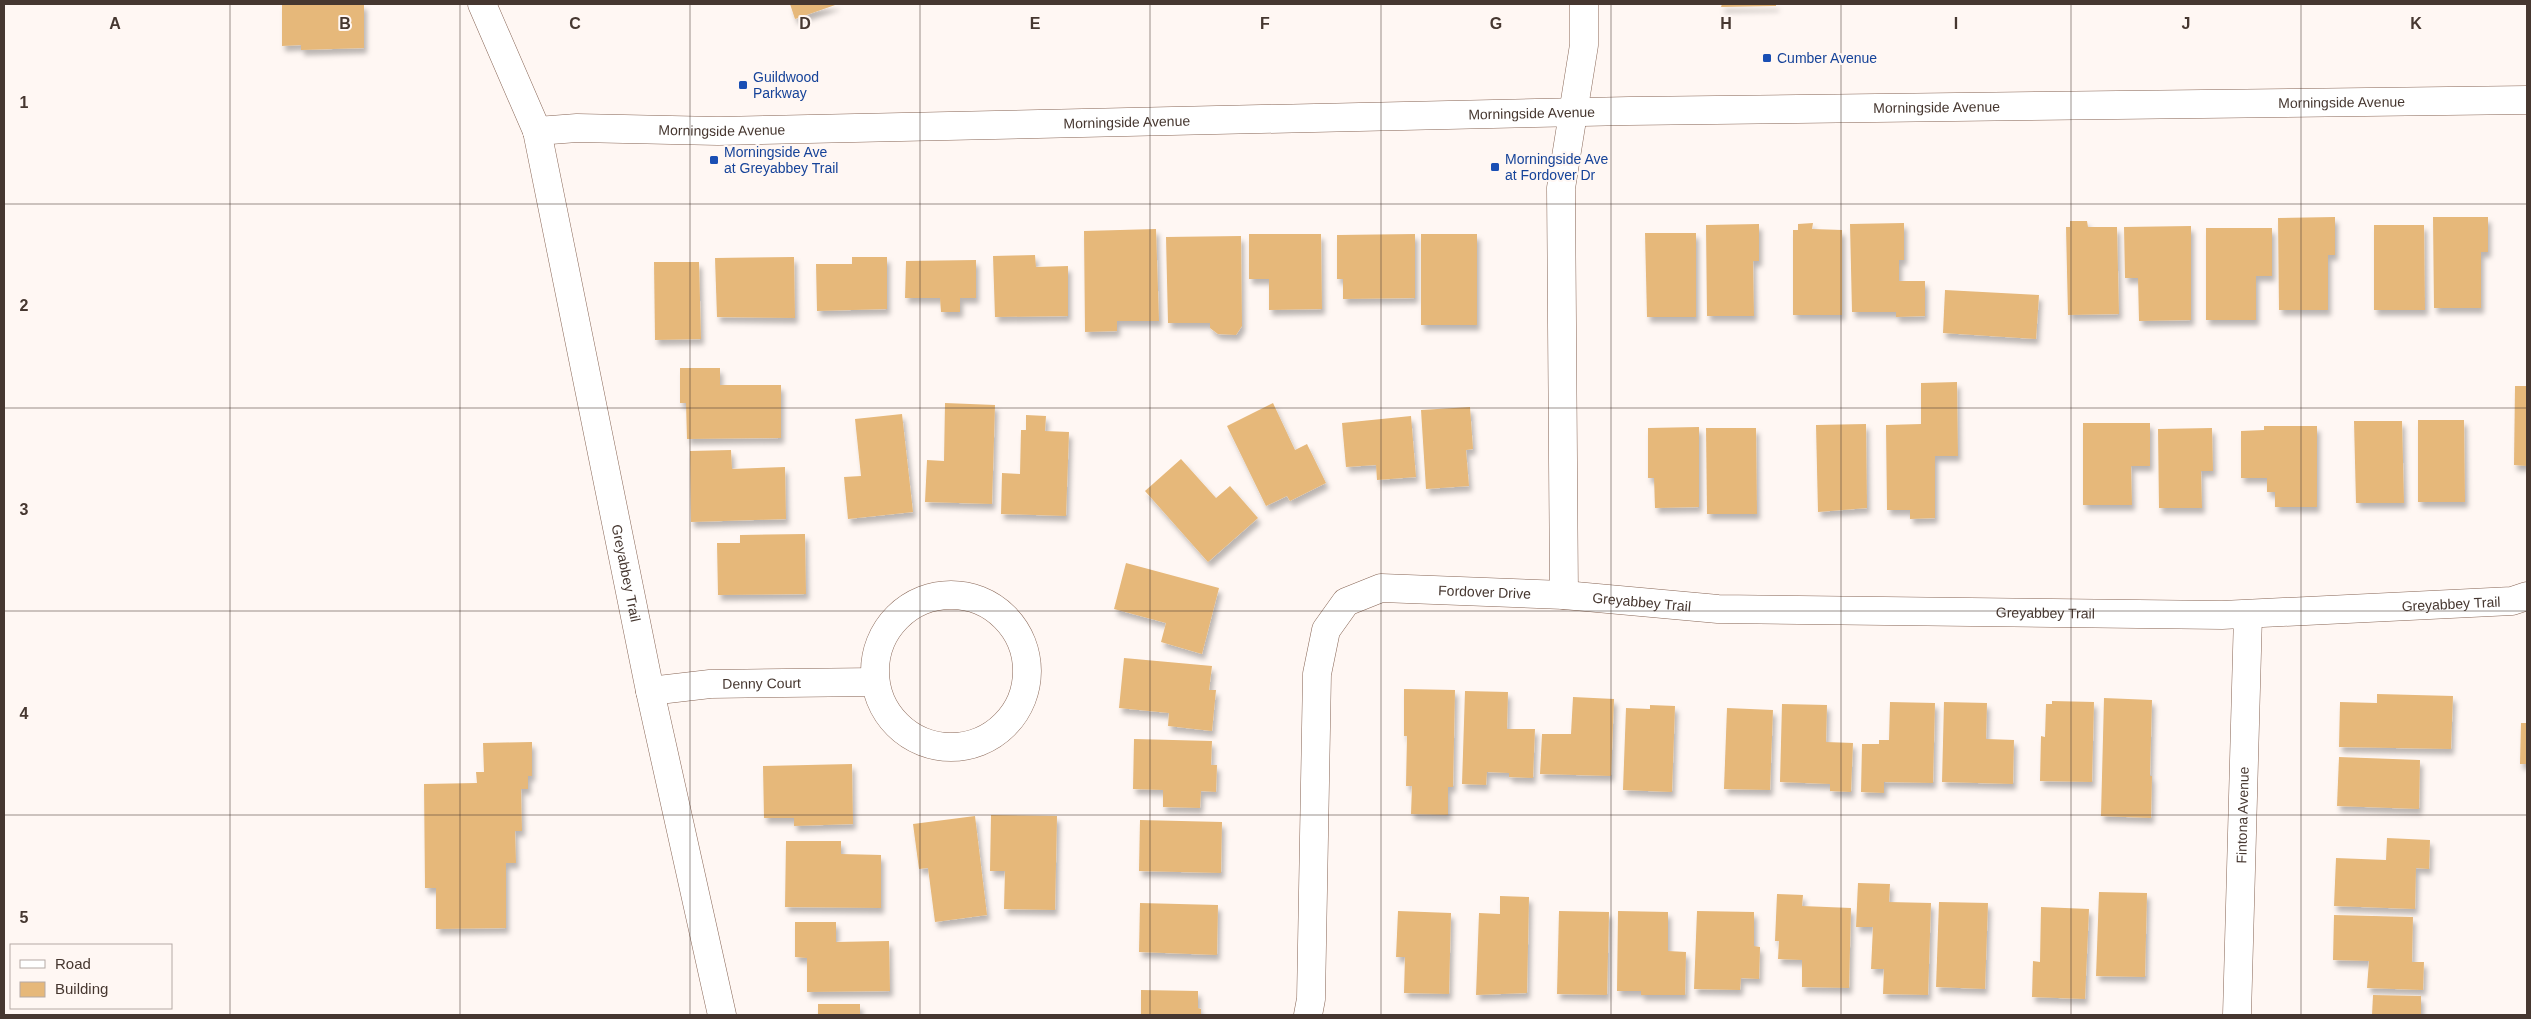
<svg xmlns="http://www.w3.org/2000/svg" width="2531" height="1019" font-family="Arial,sans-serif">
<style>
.building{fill:#e6b87a;filter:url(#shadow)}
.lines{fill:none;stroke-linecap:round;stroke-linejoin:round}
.minor-casing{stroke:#886656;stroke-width:29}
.tertiary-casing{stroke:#886656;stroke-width:29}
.secondary-casing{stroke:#886656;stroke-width:29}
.minor{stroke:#fff;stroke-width:28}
.tertiary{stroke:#fff;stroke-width:28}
.secondary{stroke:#fff;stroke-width:28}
.grid{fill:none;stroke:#463730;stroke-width:1;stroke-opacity:0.55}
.transit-dot{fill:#1a4fb4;stroke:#fff7f3;stroke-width:2}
.labels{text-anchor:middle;stroke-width:4;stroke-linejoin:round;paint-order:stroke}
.transit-label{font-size:14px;fill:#164399;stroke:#fff7f3;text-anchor:start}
.street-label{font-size:14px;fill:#463730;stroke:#fff7f3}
.grid-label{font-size:16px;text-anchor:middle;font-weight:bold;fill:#463730;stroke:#fff7f3;stroke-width:4;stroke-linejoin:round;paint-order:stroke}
</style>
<defs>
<filter id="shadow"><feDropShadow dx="3" dy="5.5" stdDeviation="2.5" flood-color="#0004"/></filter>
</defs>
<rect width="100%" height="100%" fill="#fff7f3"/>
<!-- building -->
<g class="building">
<polygon points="282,4 364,4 364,48 301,50 301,45 282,46"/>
<polygon points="790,4 838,4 795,19"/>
<polygon points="1722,4 1776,4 1776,6 1721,7"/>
<polygon points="2335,217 2335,255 2328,255 2328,310 2279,310 2278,218"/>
<polygon points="2433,217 2488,217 2488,252 2481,252 2481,308 2434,308"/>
<polygon points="2070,221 2087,221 2088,227 2117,227 2119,314 2068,315 2066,227 2070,227"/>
<polygon points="1813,223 1812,229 1842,230 1842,315 1793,315 1793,230 1798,230 1798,224"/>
<polygon points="1904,223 1904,260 1899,260 1899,281 1925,281 1925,316 1896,317 1896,312 1852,312 1850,224"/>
<polygon points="1759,224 1759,261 1753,261 1754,316 1707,316 1706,225"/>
<polygon points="2374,225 2424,225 2425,310 2374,310"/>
<polygon points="2191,226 2191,320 2139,321 2138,278 2125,278 2124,227"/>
<polygon points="2206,228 2272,228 2272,276 2256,276 2256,320 2206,320"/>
<polygon points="1156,229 1159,321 1117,321 1117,331 1085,332 1084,231"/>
<polygon points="1645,233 1696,233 1696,317 1647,317"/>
<polygon points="1249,234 1321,234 1322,309 1269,310 1269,279 1249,279"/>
<polygon points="1415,234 1415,298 1343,299 1343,279 1337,279 1337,235"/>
<rect x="1421" y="234" width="56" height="91"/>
<polygon points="1241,236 1242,326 1236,335 1218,334 1210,328 1210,323 1168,323 1166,237"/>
<polygon points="1035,255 1036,267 1068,266 1068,316 995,317 993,256"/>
<polygon points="794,257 795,318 717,317 715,258"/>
<polygon points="852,257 887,257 887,309 817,311 816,264 852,264"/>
<polygon points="976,260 976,298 960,298 960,312 941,312 940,298 905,298 906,261"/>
<polygon points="654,262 699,262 701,339 655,340"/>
<polygon points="1945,290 2039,295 2036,339 1943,333"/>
<polygon points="680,368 720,368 720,385 781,385 781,438 687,439 686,403 680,403"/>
<polygon points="1957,382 1958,456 1935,456 1935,518 1910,519 1910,510 1887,510 1886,425 1921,424 1921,383"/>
<polygon points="2515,386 2527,386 2527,466 2514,465"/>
<polygon points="945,403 995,405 992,504 925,502 927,460 944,461"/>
<polygon points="1273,403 1295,450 1307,444 1326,483 1290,501 1287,496 1266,506 1227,426"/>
<polygon points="1470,407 1473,449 1466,450 1469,486 1426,489 1421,410"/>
<polygon points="902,414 913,512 848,519 844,477 861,476 855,419"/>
<polygon points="1026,415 1046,416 1045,431 1069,432 1066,516 1001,514 1002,473 1020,474 1021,430 1026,430"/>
<polygon points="1411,416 1416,477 1377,480 1376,465 1346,467 1342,423"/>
<polygon points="2418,420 2464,420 2465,502 2418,502"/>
<polygon points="2354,421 2402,421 2404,503 2356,503"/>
<polygon points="2083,423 2150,423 2150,466 2131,466 2132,505 2083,505"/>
<polygon points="1866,424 1867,508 1818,512 1816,425"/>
<polygon points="2264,426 2317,426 2317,507 2275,507 2275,492 2267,492 2267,478 2241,478 2241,431 2264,430"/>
<polygon points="1699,427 1699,507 1655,508 1654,478 1648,478 1648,428"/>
<polygon points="1706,428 1756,428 1757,514 1707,514"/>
<polygon points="2212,428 2213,471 2201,471 2202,508 2159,508 2158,429"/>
<polygon points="731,450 732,469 785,467 786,519 691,522 690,451"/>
<polygon points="1181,459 1216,498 1230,486 1258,518 1208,562 1145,491"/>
<polygon points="805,534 806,594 718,595 717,543 740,543 740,535"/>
<polygon points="1126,563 1219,588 1202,654 1161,642 1166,623 1114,609"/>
<polygon points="1124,658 1212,666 1209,690 1216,690 1212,731 1168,726 1169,713 1119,708"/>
<polygon points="1404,689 1455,690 1453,787 1448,787 1448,815 1411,814 1412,786 1406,786 1407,736 1404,736"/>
<polygon points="1465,691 1508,692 1507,729 1535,729 1533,778 1509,777 1509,773 1487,772 1486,785 1462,784"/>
<polygon points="2377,694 2453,696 2451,749 2339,747 2340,702 2377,703"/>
<polygon points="1573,697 1614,699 1611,776 1540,774 1542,734 1571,734"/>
<polygon points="2104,698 2152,700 2150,776 2152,776 2151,818 2101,816"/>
<polygon points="2052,701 2094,702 2092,782 2040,781 2041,736 2045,737 2046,704 2052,704"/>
<polygon points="1890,702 1935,703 1933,783 1884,782 1884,793 1861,792 1862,744 1879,744 1879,740 1889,740"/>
<polygon points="1944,702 1987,703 1986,739 2014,740 2013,784 1942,782"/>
<polygon points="1782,704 1827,705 1826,742 1853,743 1851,792 1830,791 1830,784 1780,782"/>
<polygon points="1650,705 1675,706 1672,792 1623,790 1626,708 1650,709"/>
<polygon points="1727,708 1773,710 1770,790 1724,789"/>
<polygon points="2521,723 2527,723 2527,764 2520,764"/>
<polygon points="1134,739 1212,741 1211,765 1217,765 1216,792 1201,791 1200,808 1163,807 1163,790 1133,789"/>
<polygon points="532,742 532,776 528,776 528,789 521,789 522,831 515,831 516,863 506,863 506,928 436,929 436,888 425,888 424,784 477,783 476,772 484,772 483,743"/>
<polygon points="2339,757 2420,760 2419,809 2337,806"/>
<polygon points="852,764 853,824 794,826 794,818 764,818 763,766"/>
<polygon points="991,815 1057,816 1055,910 1004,909 1005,871 990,871"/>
<polygon points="975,816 987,915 935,922 928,868 919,869 913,824"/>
<polygon points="1140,820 1222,822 1221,873 1139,871"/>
<polygon points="2387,838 2430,840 2429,869 2416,868 2415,909 2334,906 2336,858 2386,860"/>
<polygon points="786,841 841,841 841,854 881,855 881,908 785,907"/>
<polygon points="1858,883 1890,884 1889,902 1931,903 1928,995 1883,994 1884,969 1871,969 1873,927 1856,927"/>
<polygon points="2099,892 2147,893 2145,977 2096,976"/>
<polygon points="1777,894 1803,895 1802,906 1851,908 1849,988 1802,987 1802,960 1778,959 1779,941 1775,941"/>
<polygon points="1500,896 1529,897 1527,993 1476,995 1479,913 1500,914"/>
<polygon points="1939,902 1988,903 1985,989 1936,987"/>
<polygon points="1140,903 1218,905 1217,955 1139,952"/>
<polygon points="2041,907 2089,909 2085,999 2032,997 2033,961 2040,962"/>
<polygon points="1398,911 1451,913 1449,994 1404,993 1405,957 1396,957"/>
<polygon points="1559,911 1609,912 1607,995 1557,994"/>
<polygon points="1618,911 1668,912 1668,951 1686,952 1685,995 1641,995 1641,991 1617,991"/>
<polygon points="1697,911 1754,912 1754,946 1760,947 1759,979 1741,978 1740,990 1694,989"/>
<polygon points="2334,915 2413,917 2412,962 2424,962 2423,990 2367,988 2369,961 2333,960"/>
<polygon points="795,922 836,922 836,942 889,941 890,991 807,992 807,958 795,957"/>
<polygon points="1141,990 1198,991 1198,1008 1201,1009 1201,1015 1141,1015"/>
<polygon points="2373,995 2421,996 2421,1015 2372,1015"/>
<rect x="818" y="1004" width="42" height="11"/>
</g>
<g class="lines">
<!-- minor casing -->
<g class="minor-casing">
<g id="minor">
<path id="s1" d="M537,131l113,560 72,324"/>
<circle cx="951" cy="671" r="76"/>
<path id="s2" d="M1564,595l154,14 504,6 290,-14 15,-5"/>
<path id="s3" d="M650,691l60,-7 165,-2"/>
<path id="s4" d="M1308,1015l3,-16 6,-325 9,-44 20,-28 35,-14 183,7 -3,-407 23,-143v-41"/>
<path id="s5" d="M2237,1015l11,-400"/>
</g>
</g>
<!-- tertiary casing -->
<g class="tertiary-casing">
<polyline id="tertiary" points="482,4 537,131"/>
</g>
<!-- secondary casing -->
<g class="secondary-casing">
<g id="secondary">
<path id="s6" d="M537,131l40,-3 141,3 911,-20 898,-11"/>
</g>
</g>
<!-- minor -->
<use href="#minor" class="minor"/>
<!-- tertiary -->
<use href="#tertiary" class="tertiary"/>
<!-- secondary -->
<use href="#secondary" class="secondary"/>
</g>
<!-- grid -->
<path class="grid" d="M230,4v1011M460,4v1011M690,4v1011M920,4v1011M1150,4v1011M1381,4v1011M1611,4v1011M1841,4v1011M2071,4v1011M2301,4v1011M4,204h2523M4,408h2523M4,611h2523M4,815h2523"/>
<!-- markers -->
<g class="transit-dot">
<rect x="1762" y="53" width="10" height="10" rx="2.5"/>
<rect x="738" y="80" width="10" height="10" rx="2.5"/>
<rect x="709" y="155" width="10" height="10" rx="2.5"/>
<rect x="1490" y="162" width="10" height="10" rx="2.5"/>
</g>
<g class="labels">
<!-- transit labels -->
<g class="transit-label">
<text x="1777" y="63">Cumber Avenue</text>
<text x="753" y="82">Guildwood<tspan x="753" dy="16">Parkway</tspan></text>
<text x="724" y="157">Morningside Ave<tspan x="724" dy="16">at Greyabbey Trail</tspan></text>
<text x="1505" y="164">Morningside Ave<tspan x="1505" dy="16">at Fordover Dr</tspan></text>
</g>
<!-- street labels -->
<g class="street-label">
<text dy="5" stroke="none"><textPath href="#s6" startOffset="1805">Morningside Avenue</textPath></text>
<text dy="5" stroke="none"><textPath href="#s6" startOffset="1400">Morningside Avenue</textPath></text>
<text dy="5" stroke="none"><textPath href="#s6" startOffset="995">Morningside Avenue</textPath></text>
<text dy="5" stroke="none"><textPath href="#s6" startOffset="590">Morningside Avenue</textPath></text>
<text dy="5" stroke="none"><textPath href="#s6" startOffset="185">Morningside Avenue</textPath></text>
<text dy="5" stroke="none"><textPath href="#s1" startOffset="451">Greyabbey Trail</textPath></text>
<text dy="5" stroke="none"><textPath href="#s4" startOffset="562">Fordover Drive</textPath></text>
<text dy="5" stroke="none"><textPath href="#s2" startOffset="78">Greyabbey Trail</textPath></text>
<text dy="5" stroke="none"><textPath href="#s2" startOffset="888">Greyabbey Trail</textPath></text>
<text dy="5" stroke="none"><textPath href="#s2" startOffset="482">Greyabbey Trail</textPath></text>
<text dy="5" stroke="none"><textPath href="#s3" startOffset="112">Denny Court</textPath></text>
<text dy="5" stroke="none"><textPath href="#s5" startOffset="200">Fintona Avenue</textPath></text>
</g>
</g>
<g class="grid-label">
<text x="115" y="29">A</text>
<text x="345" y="29">B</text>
<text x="575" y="29">C</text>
<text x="805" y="29">D</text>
<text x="1035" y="29">E</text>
<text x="1265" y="29">F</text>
<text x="1496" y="29">G</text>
<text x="1726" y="29">H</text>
<text x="1956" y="29">I</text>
<text x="2186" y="29">J</text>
<text x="2416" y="29">K</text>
<text x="24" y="108">1</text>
<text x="24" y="311">2</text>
<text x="24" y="515">3</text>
<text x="24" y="719">4</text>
<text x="24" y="923">5</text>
</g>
<!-- border -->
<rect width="2531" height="1019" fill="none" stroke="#463730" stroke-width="10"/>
<!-- legend -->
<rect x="10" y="944" width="162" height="65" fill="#fff7f3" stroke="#b5aaa5"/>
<rect x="20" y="960" width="25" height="8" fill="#ffffff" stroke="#b5aaa5"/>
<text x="55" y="969" font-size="15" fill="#463730">Road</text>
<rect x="20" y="982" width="25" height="15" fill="#e6b87a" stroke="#b5aaa5"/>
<text x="55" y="994" font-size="15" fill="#463730">Building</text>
</svg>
